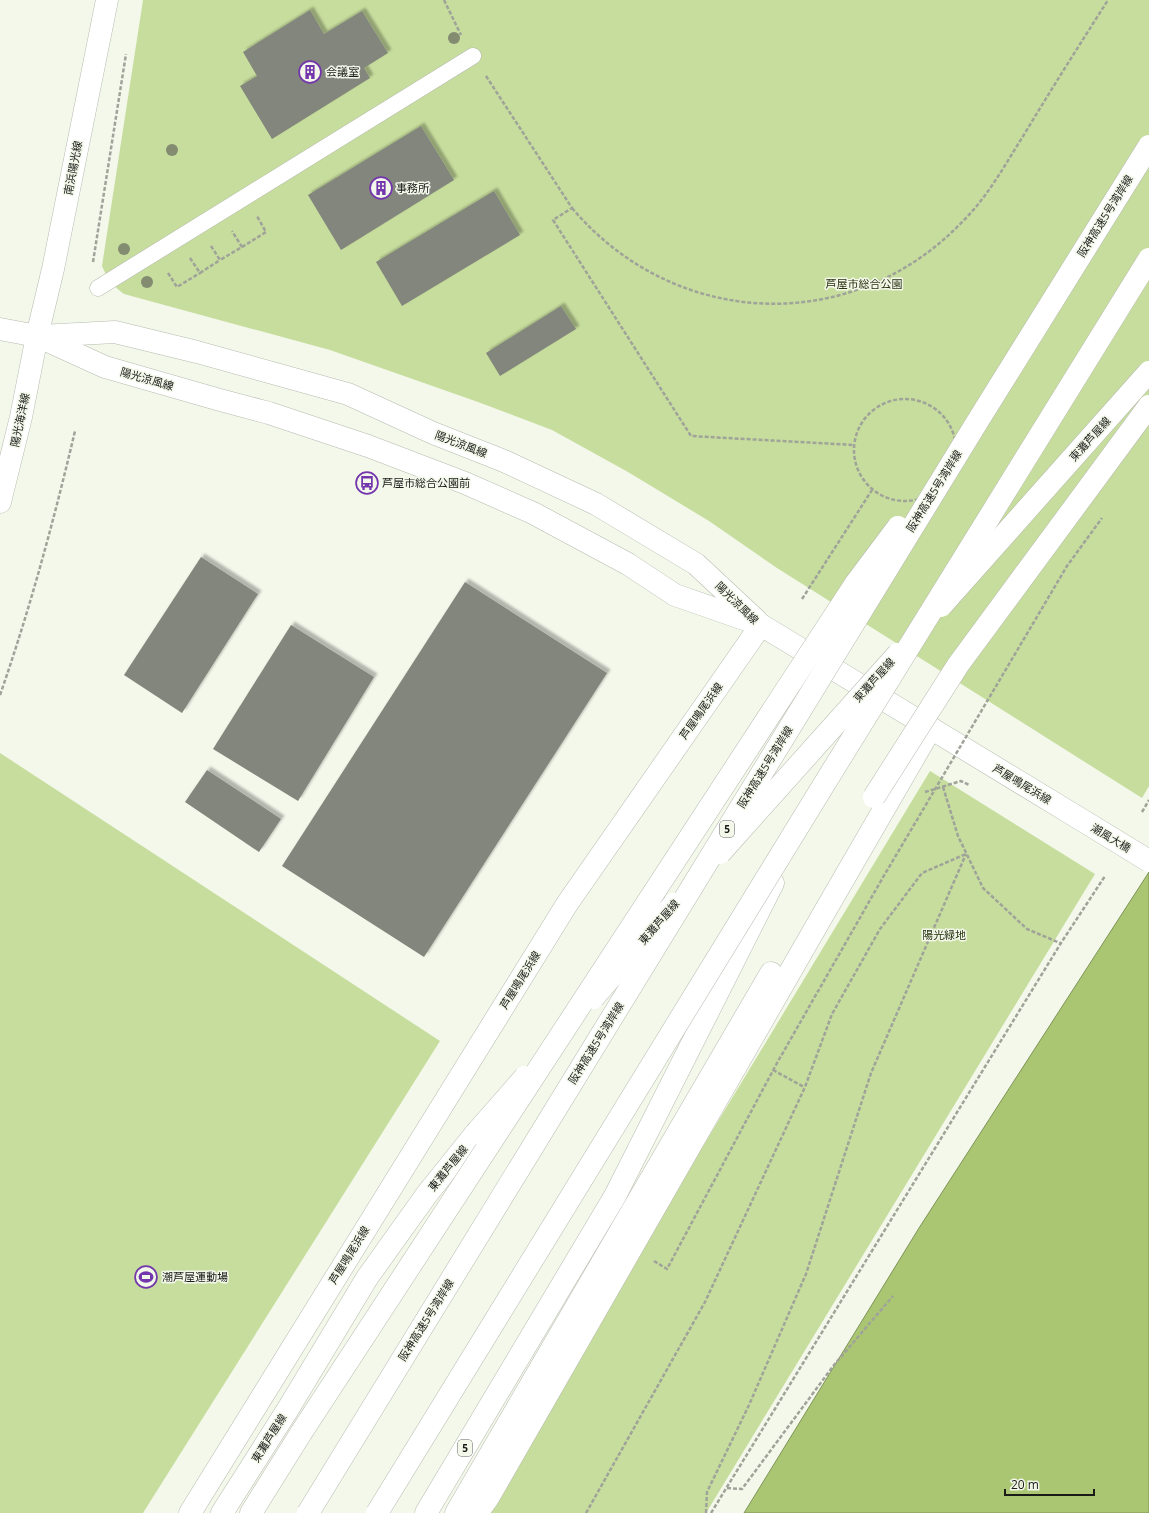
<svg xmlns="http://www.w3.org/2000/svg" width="1149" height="1513" font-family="'Open Sans','Noto Sans JP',sans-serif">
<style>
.green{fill:#c7dd9d}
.water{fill:#aac672;stroke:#7e9357}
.building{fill:#82867b;filter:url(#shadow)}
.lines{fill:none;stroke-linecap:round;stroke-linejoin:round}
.lane-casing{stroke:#b6bbaf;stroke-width:17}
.secondary-casing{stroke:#b6bbaf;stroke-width:23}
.highway-casing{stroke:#b6bbaf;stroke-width:23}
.path{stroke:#9fa399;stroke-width:2.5;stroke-dasharray:4 2;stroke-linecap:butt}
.lane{stroke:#fff;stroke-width:16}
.secondary{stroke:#fff;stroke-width:22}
.highway{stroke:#fff;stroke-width:22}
.secondary-bridge-casing{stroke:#b6bbaf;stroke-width:23;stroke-linecap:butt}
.highway-bridge-casing{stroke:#b6bbaf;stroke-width:23;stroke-linecap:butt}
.path-bridge{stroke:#9fa399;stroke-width:2.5;stroke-dasharray:4 2;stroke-linecap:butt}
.secondary-bridge{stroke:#fff;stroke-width:22}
.highway-bridge{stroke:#fff;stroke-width:22}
.tree{fill:#838b71}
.labels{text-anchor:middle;stroke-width:3;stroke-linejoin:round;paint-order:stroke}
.shield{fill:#f3f8eb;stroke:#5a5d57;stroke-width:1}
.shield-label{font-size:10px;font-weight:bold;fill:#191b17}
.poi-label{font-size:11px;fill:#191b17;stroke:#f3f8eb;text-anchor:start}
.street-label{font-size:11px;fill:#191b17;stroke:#f3f8eb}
.park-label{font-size:11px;fill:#27320e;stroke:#f3f8eb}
</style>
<defs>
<filter id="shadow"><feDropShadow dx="3.5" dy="-3.5" stdDeviation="1" flood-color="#0004"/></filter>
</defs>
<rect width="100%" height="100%" fill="#f3f8eb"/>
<!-- green -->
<g class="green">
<path d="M143,0h1006v786l-7,12 -365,-230 -68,-47 -81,-49 -76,-42 -74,-28 -148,-52 -206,-56c-11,-8 -17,-16 -22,-28z"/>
<polygon points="0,753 440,1041 143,1513 0,1513"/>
<polygon points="930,771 1095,874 706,1513 481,1513"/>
</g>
<!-- water -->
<polygon class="water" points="1149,872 1149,1513 744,1513 919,1228"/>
<!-- building -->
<g class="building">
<polygon points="310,10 324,34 362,11 388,53 364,68 370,78 272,139 240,86 257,76 243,52"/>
<polygon points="421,126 454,180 341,250 308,195"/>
<polygon points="494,191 520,235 402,306 376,262"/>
<polygon points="561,306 576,329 500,376 486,353"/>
<polygon points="201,557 258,594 182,713 124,675"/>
<polygon points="465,582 607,673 424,957 282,866"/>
<polygon points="291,625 374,677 298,801 213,749"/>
<polygon points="207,770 281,819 259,852 185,802"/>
</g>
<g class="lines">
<!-- lane casing -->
<g class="lane-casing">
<polyline id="lane" points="98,288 473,56"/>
</g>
<!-- secondary casing -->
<g class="secondary-casing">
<g id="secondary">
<polyline points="0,329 37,336 105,367 220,400 269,413 368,446 465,483 533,513 628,564 675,595 761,625 1072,814"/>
<polyline points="40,336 115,332 197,352 348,394 433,433 504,461 596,504 696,564 756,620"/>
<polyline points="0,502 21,417 37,336 53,269 107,0"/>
<polyline points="190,1513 567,904 761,625"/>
<polyline points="222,1513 288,1409 367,1278 427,1194 476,1133"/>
<polyline points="456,1513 771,973"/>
<path d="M477,1513l11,-15c148,-256 294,-514 443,-770"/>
</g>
</g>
<!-- highway casing -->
<g class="highway-casing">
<g id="highway">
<polyline points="251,1513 301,1433"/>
<polyline points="426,1513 615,1196 773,883"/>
</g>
</g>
<!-- path -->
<g class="path">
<polyline points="444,0 461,35"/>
<polyline points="486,76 572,208 553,220 691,436 854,445"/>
<path d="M572,208c103,122 282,129 392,12 25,-25 42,-57 61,-87 27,-45 55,-89 83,-133"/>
<polyline points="211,246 220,260 242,247 232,231"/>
<polyline points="242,247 266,232 257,216"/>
<polyline points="190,258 200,273 220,260"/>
<polyline points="93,262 126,54"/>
<polyline points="168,273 177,287 200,273"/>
<circle cx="905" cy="450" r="51"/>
<polyline points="802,599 872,490"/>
<path d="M0,695c30,-86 54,-175 75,-264"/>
<polyline points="943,787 958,836 983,888 1027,929 1060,943"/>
<polyline points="925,792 961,781 969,785"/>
<polyline points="1142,812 1149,800"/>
<polyline points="773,1070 804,1087"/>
<polyline points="654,1261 667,1269 777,1063 853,930"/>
<polyline points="727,1488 742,1489 834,1365 893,1296"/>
<polyline points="586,1513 705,1302 805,1087 832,1014 880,929 922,873 966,854"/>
<polyline points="706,1513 707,1492 749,1405 806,1274 871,1073 966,854"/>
<polyline points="711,1513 1061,943 1105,876"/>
</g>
<!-- lane -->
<use href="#lane" class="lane"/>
<!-- secondary -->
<use href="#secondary" class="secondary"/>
<!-- highway -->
<use href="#highway" class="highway"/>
<!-- secondary-bridge casing -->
<g class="secondary-bridge-casing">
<g id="secondary-bridge">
<polyline points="941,606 1149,372"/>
<polyline points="874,797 958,665 1149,406"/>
<polyline points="1072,814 1149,861"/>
<polyline points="720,853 898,654"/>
<polyline points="593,998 674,904"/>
<polyline points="476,1133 525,1077"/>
</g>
</g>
<!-- highway-bridge casing -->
<g class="highway-bridge-casing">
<g id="highway-bridge">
<polyline points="301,1433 856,583 898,527"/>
<polyline points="308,1513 979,419 1149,146"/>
<polyline points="377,1513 823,786 1149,259"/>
</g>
</g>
<!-- path-bridge -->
<polyline class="path-bridge" points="853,930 882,879 1067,566 1102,518"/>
<!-- secondary-bridge -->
<use href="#secondary-bridge" class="secondary-bridge"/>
<!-- highway-bridge -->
<use href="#highway-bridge" class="highway-bridge"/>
</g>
<!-- trees -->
<g class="tree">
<circle cx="454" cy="38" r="6"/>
<circle cx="172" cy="150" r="6"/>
<circle cx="124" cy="249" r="6"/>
<circle cx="147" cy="282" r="6"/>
</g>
<!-- icons -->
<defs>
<g id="building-ring" transform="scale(1.15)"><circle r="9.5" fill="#f3f8eb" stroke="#7336ac" stroke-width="1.5"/><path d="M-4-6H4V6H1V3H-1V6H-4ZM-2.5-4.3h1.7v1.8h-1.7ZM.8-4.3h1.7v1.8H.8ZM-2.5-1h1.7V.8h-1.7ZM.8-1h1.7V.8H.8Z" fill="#7336ac"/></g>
<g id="bus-ring" transform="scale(1.15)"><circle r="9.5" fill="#f3f8eb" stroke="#7336ac" stroke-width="1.5"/><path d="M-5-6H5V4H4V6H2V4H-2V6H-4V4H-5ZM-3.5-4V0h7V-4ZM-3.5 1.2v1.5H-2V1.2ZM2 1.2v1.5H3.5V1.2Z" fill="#7336ac"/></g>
<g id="stadium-ring" transform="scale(1.15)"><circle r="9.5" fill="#f3f8eb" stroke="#7336ac" stroke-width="1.5"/><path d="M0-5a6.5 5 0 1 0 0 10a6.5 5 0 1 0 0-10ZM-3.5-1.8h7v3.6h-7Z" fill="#7336ac"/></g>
</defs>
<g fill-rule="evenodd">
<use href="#building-ring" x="310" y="72"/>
<use href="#building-ring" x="381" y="188"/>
<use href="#bus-ring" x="367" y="483"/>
<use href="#stadium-ring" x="146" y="1277"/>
</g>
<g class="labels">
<!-- shield labels -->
<g class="shield">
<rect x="720" y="821" width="14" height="16" rx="3"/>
<rect x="458" y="1440" width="14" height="16" rx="3"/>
</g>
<g class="shield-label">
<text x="727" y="833">5</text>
<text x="465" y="1452">5</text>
</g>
<!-- poi labels -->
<g class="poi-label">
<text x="326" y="76">会議室</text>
<text x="396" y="192">事務所</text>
<text x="382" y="487">芦屋市総合公園前</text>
<text x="162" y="1281">潮芦屋運動場</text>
</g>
<!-- street labels -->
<g class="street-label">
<text transform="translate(73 168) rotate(-79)" y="4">南浜陽光線</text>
<text transform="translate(1105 216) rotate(-58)" y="4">阪神高速5号湾岸線</text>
<text transform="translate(147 379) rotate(16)" y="4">陽光涼風線</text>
<text transform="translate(20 420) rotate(-78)" y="4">陽光海洋線</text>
<text transform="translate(1090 439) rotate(-48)" y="4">東灘芦屋線</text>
<text transform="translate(461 444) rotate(21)" y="4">陽光涼風線</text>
<text transform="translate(934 491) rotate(-58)" y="4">阪神高速5号湾岸線</text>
<text transform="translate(737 603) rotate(44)" y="4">陽光涼風線</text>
<text transform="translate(874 680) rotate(-48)" y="4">東灘芦屋線</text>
<text transform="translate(701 711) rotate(-55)" y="4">芦屋鳴尾浜線</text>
<text transform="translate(765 767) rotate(-58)" y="4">阪神高速5号湾岸線</text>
<text transform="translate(1022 784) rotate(31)" y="4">芦屋鳴尾浜線</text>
<text transform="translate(1111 838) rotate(31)" y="4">潮風大橋</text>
<text transform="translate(659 922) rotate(-49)" y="4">東灘芦屋線</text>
<text transform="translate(520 980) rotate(-58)" y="4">芦屋鳴尾浜線</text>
<text transform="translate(596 1043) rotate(-58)" y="4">阪神高速5号湾岸線</text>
<text transform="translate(448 1168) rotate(-51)" y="4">東灘芦屋線</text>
<text transform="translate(349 1255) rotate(-58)" y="4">芦屋鳴尾浜線</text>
<text transform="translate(426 1320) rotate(-58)" y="4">阪神高速5号湾岸線</text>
<text transform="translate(269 1438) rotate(-58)" y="4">東灘芦屋線</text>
</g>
<!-- park labels -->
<g class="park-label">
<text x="864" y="288">芦屋市総合公園</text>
<text x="944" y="939">陽光緑地</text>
</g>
</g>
<!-- scale -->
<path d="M1005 1489v6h89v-6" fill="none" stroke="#191b17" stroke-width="2"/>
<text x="1011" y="1489" font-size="12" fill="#191b17" stroke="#f3f8eb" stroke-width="3" paint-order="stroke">20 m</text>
</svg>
